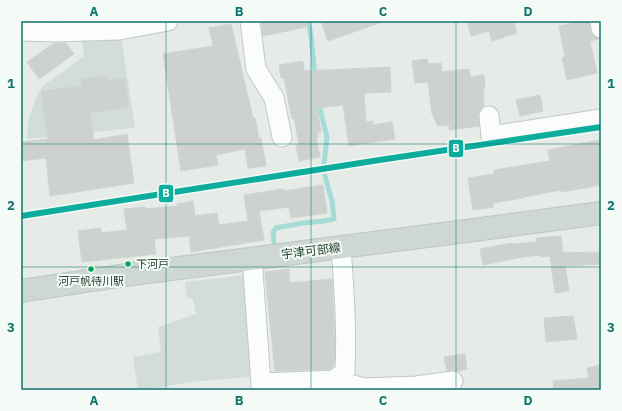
<svg xmlns="http://www.w3.org/2000/svg" width="622" height="411" font-family="'IBM Plex Sans','Noto Sans JP',sans-serif">
<style>
.built{fill:#d3ddd7}
.lines{fill:none;stroke-linecap:round;stroke-linejoin:round}
.stream{stroke:#a5dcd6;stroke-width:5}
.building{fill:#cdd2cf;stroke:#ced4d1}
.minor-casing{stroke:#c3c8c5;stroke-width:21}
.major-casing{stroke:#bdc7c2;stroke-width:24}
.minor{stroke:#fbfcfc;stroke-width:19}
.major{stroke:#ced7d3;stroke-width:22}
.rail-1-casing{stroke:#f4faf6;stroke-width:9}
.rail-1{stroke:#0dad9d;stroke-width:6}
.grid{fill:none;stroke:#0f766e;stroke-width:1;stroke-opacity:0.55}
.bus-dot{fill:#00a651;stroke:#f4faf6;stroke-width:1.5}
.labels{text-anchor:middle;stroke-width:4;stroke-linejoin:round;paint-order:stroke}
.bus-label{font-size:11px;fill:#224131;stroke:#f4faf6;text-anchor:start}
.street-label{font-size:12px;fill:#224131;stroke:#f4faf6}
.line-badge{stroke:#f4faf6;stroke-width:1.5}
.badge-label{font-size:11px;text-anchor:middle;font-weight:bold;fill:#fff}
.neatline{fill:none;stroke:#0f766e;stroke-width:1.5}
.grid-label{font-size:13px;text-anchor:middle;font-weight:bold;fill:#0f766e}
</style>
<rect width="100%" height="100%" fill="#e6ebe8"/>
<!-- built -->
<g class="built">
<polygon points="81,36 121,36 135,128 27,139 28,122 37,95 44,85 84,56"/>
<polygon points="246,275 250,377 190,382 146,390 138,390 133,357 161,352 158,327 196,314 193,299 187,298 185,282"/>
</g>
<g class="lines">
<!-- stream -->
<g class="stream">
<polyline points="308,21 311,35 315,77"/>
<polyline points="318,101 327,137 324,165"/>
<polyline points="274,242 273,232 276,228 303,223 324,221 334,219 332,201 325,176"/>
</g>
</g>
<!-- building -->
<g class="building">
<polygon points="261,21 306,21 306,27 263,36"/>
<polygon points="321,21 379,21 379,23 328,41"/>
<polygon points="467,21 513,21 517,33 492,41 489,31 471,36"/>
<polygon points="584,21 589,21 590,30 592,34 598,38 598,39 590,41 597,73 567,80 562,58 565,57 559,26"/>
<polygon points="231,24 253,118 255,118 259,139 261,138 266,166 248,168 245,149 216,155 218,165 181,171 163,54 213,46 209,28"/>
<polygon points="54,43 66,43 74,54 39,79 27,62"/>
<polygon points="427,59 428,64 441,63 442,72 469,69 470,77 484,75 485,88 483,89 484,106 482,107 479,112 478,117 479,126 449,130 449,125 438,126 432,114 428,82 415,83 412,61"/>
<polygon points="303,61 304,71 390,67 391,92 364,93 366,122 373,121 373,125 392,122 395,139 349,146 343,105 317,108 321,132 317,132 318,137 316,137 320,157 299,161 296,145 299,144 294,118 292,119 284,78 281,78 279,65"/>
<polygon points="107,76 108,80 125,78 129,107 90,113 94,140 127,134 134,183 50,196 46,158 21,161 21,142 48,139 41,91 82,86 81,79"/>
<polygon points="540,95 543,111 520,116 516,100"/>
<polygon points="600,140 601,148 601,185 561,192 561,190 523,197 523,198 493,203 494,207 473,210 468,178 494,174 494,170 550,161 548,150"/>
<polygon points="323,185 327,213 291,218 289,207 259,211 264,240 191,252 189,236 154,239 156,254 82,262 78,231 101,228 101,233 127,230 124,209 145,207 145,209 178,206 177,204 193,201 195,216 217,213 219,225 248,221 244,195 283,189 283,191"/>
<polygon points="561,236 563,253 601,252 601,264 565,266 569,291 555,293 550,256 540,257 540,255 523,257 483,265 480,249 512,243 512,244 537,242 536,238"/>
<polygon points="289,269 290,283 332,279 334,325 335,355 334,364 330,369 275,371 265,272"/>
<polygon points="573,316 577,339 546,342 544,318"/>
<polygon points="465,354 467,369 457,371 452,370 447,371 444,357"/>
<polygon points="601,365 601,390 554,390 553,381 589,378 587,368"/>
</g>
<g class="lines">
<!-- minor casing -->
<g class="minor-casing">
<g id="minor">
<polyline points="250,21 256,69 274,98 282,137"/>
<polyline points="600,21 601,28"/>
<polyline points="21,31 56,32 119,30 168,21"/>
<polyline points="489,116 491,136 601,119"/>
<polyline points="252,258 261,383"/>
<polyline points="334,380 364,388 416,386 453,381"/>
<path d="M261,390v-7l73,-3 11,-9c2,-41 -1,-83 -4,-124"/>
</g>
</g>
<!-- major casing -->
<g class="major-casing">
<polyline id="major" points="21,291 132,274 474,230 601,213"/>
</g>
<!-- minor -->
<use href="#minor" class="minor"/>
<!-- major -->
<use href="#major" class="major"/>
<!-- rail-1 casing -->
<g class="rail-1-casing">
<polyline id="rail-1" points="21,216 386,159 601,127"/>
</g>
<!-- rail-1 -->
<use href="#rail-1" class="rail-1"/>
</g>
<!-- grid -->
<path class="grid" d="M166,21v369M311,21v369M456,21v369M21,144h580M21,267h580"/>
<!-- markers -->
<g class="bus-dot">
<circle cx="128" cy="264" r="3.5"/>
<circle cx="91" cy="269" r="3.5"/>
</g>
<g class="labels">
<!-- bus labels -->
<g class="bus-label">
<text x="136" y="268">下河戸</text>
<text x="91" y="285" text-anchor="middle">河戸帆待川駅</text>
</g>
<!-- street labels -->
<g class="street-label">
<text transform="translate(311 251) rotate(-7)" y="4">宇津可部線</text>
</g>
</g>
<g class="line-badge">
<rect x="448" y="139" width="16" height="19" rx="4" fill="#0dad9d"/>
<rect x="158" y="184" width="16" height="19" rx="4" fill="#0dad9d"/>
</g>
<g class="badge-label">
<text x="456" y="152">B</text>
<text x="166" y="197">B</text>
</g>
<!-- border -->
<rect width="622" height="411" fill="none" stroke="#f4faf6" stroke-width="44"/>
<rect x="22" y="22" width="578" height="367" class="neatline"/>
<g class="grid-label">
<text x="94" y="16">A</text>
<text x="239" y="16">B</text>
<text x="383" y="16">C</text>
<text x="528" y="16">D</text>
<text x="11" y="88">1</text>
<text x="611" y="88">1</text>
<text x="11" y="210">2</text>
<text x="611" y="210">2</text>
<text x="11" y="332">3</text>
<text x="611" y="332">3</text>
<text x="94" y="405">A</text>
<text x="239" y="405">B</text>
<text x="383" y="405">C</text>
<text x="528" y="405">D</text>
</g>
</svg>
